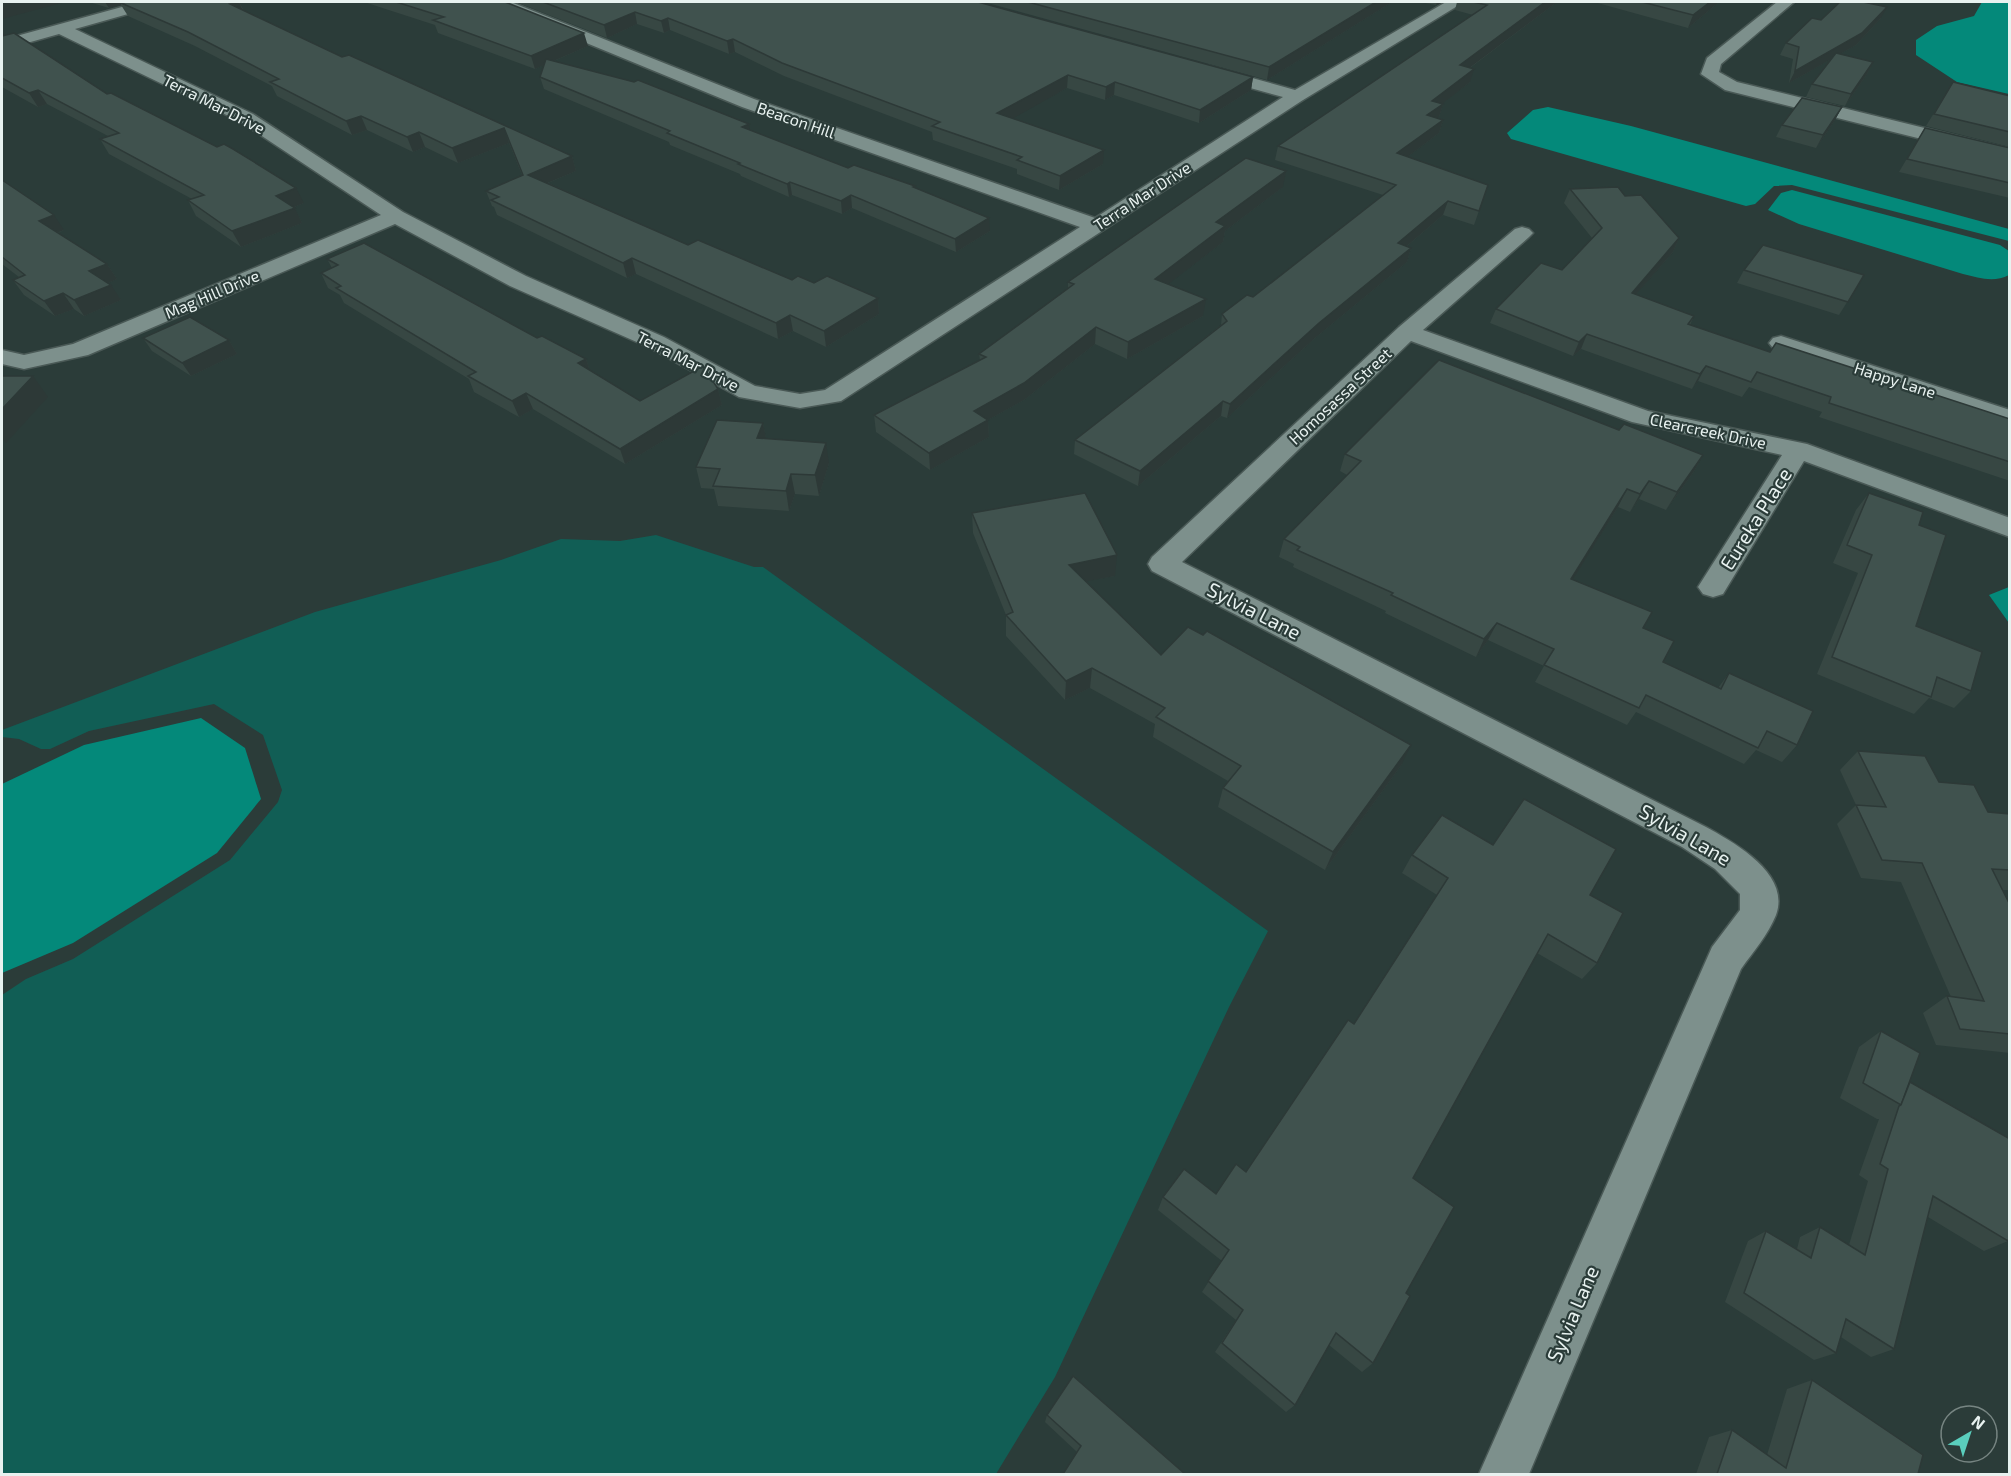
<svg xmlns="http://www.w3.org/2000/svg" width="2011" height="1476" font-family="'Exo 2',sans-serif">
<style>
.green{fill:#115e55}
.water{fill:#04897a}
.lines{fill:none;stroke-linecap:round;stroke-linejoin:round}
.minor-casing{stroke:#4a5956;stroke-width:3}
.minor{fill:#7d908c;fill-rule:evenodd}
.wall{fill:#374743}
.shaded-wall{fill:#2d3937}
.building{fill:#40524e;stroke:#2d3937;stroke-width:1.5}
.labels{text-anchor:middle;stroke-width:4.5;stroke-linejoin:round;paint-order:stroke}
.far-street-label{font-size:16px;fill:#e8f2f0;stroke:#2b3c39}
.street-label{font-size:20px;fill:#e8f2f0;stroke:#2b3c39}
</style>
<rect width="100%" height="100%" fill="#2b3c39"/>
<!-- green -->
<polygon class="green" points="656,535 754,567 763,567 1268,931 1229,1007 1055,1377 996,1474 2,1474 2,995 26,979 73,959 230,860 278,802 282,790 263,735 214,704 89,731 50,749 41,749 19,739 2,737 2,730 315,612 501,560 561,539 620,541"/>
<!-- water -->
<g class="water">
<polygon points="1982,2 2009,2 2009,94 1957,82 1916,55 1916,40 1937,26 1974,16"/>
<polygon points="1548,107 1631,126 2009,229 2009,241 1792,185 1774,186 1755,204 1746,206 1511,139 1507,133 1533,110"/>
<path d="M1792,190l208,55 9,6v24c-15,8 -30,3 -46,-1l-164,-50 -31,-14 13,-17z"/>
<polygon points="2009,587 2009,623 1989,595"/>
<polygon points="201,718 245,748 261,799 217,853 73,943 2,973 2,784 84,745"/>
</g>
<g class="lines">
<!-- minor casing -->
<g class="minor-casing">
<g id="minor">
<polygon points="140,2 163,2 160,5 75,29 253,114 403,212 526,276 664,337 755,386 800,394 825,390 1080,227 742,107 494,5 492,2 511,2 754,99 1095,218 1283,97 1203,75 1200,71 1203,67 1209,66 1295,90 1446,2 1464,2 1303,100 841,401 800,408 739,397 648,347 510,286 395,224 88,355 24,369 2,364 2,350 24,355 73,344 381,215 241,122 59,34 2,50 2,40"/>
<polygon points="1777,2 1794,2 1721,64 1719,72 1737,82 2010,149 2010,161 1725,90 1701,74 1707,58"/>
<path d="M1522,227l7,2 4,4 -4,4 -106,93 225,81 159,33 203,74v19l-206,-76 -81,133 -10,3 -10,-3 -5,-7 84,-132 -150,-33 -221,-81 -229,221 524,265c29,16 85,47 70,88 -8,20 -23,37 -35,54l-212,505h-50l233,-527 28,-37v-16l-25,-25 -33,-22 -530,-276 -4,-7 4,-7 247,-230 116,-98z"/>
<polygon points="1781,336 2010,410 2010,425 1773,348 1769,343 1773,338"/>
</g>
</g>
<!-- minor -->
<use href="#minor" class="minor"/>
</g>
<!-- wall -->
<g class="wall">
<polygon points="89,2 239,2 244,11 342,57 572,156 576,171 548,183 688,245 792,280 814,283 878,298 879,314 826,347 793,331 778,339 636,274 627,278 497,215 494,207 492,206 486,191 522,175 509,143 458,163 425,147 413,152 367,130 352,135 277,96 272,86 195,46 128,16 121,5 109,8"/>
<polygon points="364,2 505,2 588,46 554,61 750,130 848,168 915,186 915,188 990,231 956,252 852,208 842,214 792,195 789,197 741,176 740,174 670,145 669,142 544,89 540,77 544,65 535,69 438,33 435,25"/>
<polygon points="516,2 978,2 1253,77 1251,90 1199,123 1114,95 1105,100 1067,88 1012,118 1103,164 1059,190 1017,174 1017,169 933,140 932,132 784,76 735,52 729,54 670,30 664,33 637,24 607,38"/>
<polygon points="984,2 1392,2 1267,80"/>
<polygon points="1420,2 1443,2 1436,5"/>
<polygon points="1457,2 1557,2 1470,68 1470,82 1442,103 1443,104 1439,117 1437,118 1443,120 1439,133 1407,157 1488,185 1474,225 1443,215 1407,246 1411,248 1407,262 1315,338 1227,418 1221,416 1138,486 1074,454 1075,440 1221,325 1222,314 1253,297 1383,195 1275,160 1278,146 1473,15 1455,10"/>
<polygon points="1594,2 1719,2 1688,28"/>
<polygon points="1881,18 1856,45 1840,54 1873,62 1867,74 1845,106 1806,97 1812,84 1831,59 1789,83 1793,59 1780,55 1786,43 1821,20"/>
<polygon points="2,29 5,35 107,94 304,203 294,207 302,223 241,247 196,216 188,200 192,199 109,154 100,139 108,136 47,104 38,107 2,87"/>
<polygon points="1953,82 2010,96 2010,147 1926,126"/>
<polygon points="1842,107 1835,120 1816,148 1776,137 1782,125"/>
<polygon points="1925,128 2010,148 2010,198 1899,172"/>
<polygon points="2,180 64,230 58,233 107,264 117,279 108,283 121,300 84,316 74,309 55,316 24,295 13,280 19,277 2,264"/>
<polygon points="1283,187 1225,231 1223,242 1168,284 1203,316 1127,359 1095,344 1024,400 988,420 989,437 930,470 876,432 874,415 980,360 979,354 1068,289 1068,282"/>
<polygon points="1570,189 1625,196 1679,238 1673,252 1636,294 1694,316 1690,325 1770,352 2010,419 2010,481 1819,417 1822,412 1749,387 1742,397 1698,381 1692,389 1581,349 1573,356 1490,323 1496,309 1562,270 1592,238 1564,203"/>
<polygon points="327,259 537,338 586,359 590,371 640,401 718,389 722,405 625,464 533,409 519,417 474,392 469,379 344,303 340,295 328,288 321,273 332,268"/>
<polygon points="1744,270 1864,275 1839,315 1737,283"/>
<polygon points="143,338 229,340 237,354 191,376 152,351"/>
<polygon points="763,423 766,439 829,463 819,496 795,494 789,511 718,506 714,489 701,488 696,467"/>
<polygon points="1619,430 1703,455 1693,473 1666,510 1639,499 1630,512 1618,507 1572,579 1643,628 1663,662 1718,688 1729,673 1797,745 1782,762 1756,750 1744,764 1636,712 1627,725 1535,682 1544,666 1488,640 1476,657 1385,613 1386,611 1293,567 1294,564 1279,557 1284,539 1347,475 1340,471 1345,454"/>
<polygon points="1869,493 1919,525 1916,626 1971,691 1954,708 1929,698 1914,714 1817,674 1858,573 1833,563 1856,510"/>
<polygon points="972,513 1115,576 1086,581 1161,655 1402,764 1325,870 1218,807 1223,788 1228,781 1153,737 1155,724 1090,688 1065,700 1006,636 1006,615 973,533"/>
<polygon points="1858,751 1939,782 1988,812 2010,814 2010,890 2002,890 2010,905 2010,1053 1936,1045 1923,1013 1947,996 1951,997 1901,882 1861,878 1837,824 1856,805 1840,770"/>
<polygon points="1493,845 1590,895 1597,963 1582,979 1537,953 1413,1178 1406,1293 1373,1363 1362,1372 1329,1345 1295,1405 1286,1412 1215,1352 1236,1320 1202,1292 1222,1261 1158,1210 1163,1197 1216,1194 1246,1172 1354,1024 1437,895 1402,873 1412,855"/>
<polygon points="1881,1031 1910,1082 2008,1241 1984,1251 1928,1217 1894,1349 1871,1357 1841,1337 1836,1353 1814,1360 1725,1302 1748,1241 1766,1231 1797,1249 1800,1237 1820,1227 1849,1245 1868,1181 1859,1175 1879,1119 1877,1119 1840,1098 1859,1047"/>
<polygon points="1812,1380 1918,1474 1696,1474 1709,1437 1732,1430 1767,1455 1787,1389"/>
<polygon points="1047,1415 1185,1474 1077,1452 1045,1422"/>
</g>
<!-- shaded-wall -->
<g class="shaded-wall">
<polygon points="10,2 65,2 2,19 2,4"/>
<polygon points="105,2 133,2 121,3 121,5 109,8"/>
<polygon points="239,2 245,15 230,4"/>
<polygon points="1376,2 1392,2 1267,80 1269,67"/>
<polygon points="1437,2 1443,2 1436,5"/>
<polygon points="1545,2 1557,2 1456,78 1460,65"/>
<polygon points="1710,2 1719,2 1688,28 1693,15"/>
<polygon points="1887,7 1881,18 1856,45 1789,83 1795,71"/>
<polygon points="635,12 637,24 607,38 604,25"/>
<polygon points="668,18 670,30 664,33 661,21"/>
<polygon points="2,29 6,37 2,38"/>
<polygon points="584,33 588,46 535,69 531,56"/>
<polygon points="733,39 735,52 729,54 727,41"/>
<polygon points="1873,62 1867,74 1845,106 1851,94"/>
<polygon points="1474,69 1470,82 1429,114 1443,104 1439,117 1423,128 1432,101"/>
<polygon points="1068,75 1067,88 998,127 997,113"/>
<polygon points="1253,77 1251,90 1199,123 1200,110"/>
<polygon points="1115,82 1114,95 1105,100 1106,87"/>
<polygon points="38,90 47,104 38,107 29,93"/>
<polygon points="1842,107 1835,120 1816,148 1823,135"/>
<polygon points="361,116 367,130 352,135 346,121"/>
<polygon points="1443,120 1439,133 1394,167 1397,153"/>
<polygon points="749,124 751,136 742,127"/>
<polygon points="504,128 509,143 458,163 452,148"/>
<polygon points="419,132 425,147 413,152 407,137"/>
<polygon points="1104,150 1103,164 1059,190 1060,176"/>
<polygon points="572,156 576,171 533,189 528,175"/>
<polygon points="1286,171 1283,187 1225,231 1223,242 1153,296 1155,279 1216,222"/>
<polygon points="790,182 792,195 789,197 787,184"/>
<polygon points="296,188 304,203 284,211 276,196"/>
<polygon points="851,195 852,208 842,214 841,201"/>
<polygon points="1448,201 1443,215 1394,257 1398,243"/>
<polygon points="295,208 302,223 241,247 232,231"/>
<polygon points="54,215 64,230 49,236 39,221"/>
<polygon points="989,218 990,231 956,252 955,239"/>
<polygon points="1679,238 1673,252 1625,307 1632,293"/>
<polygon points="1411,248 1407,262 1315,338 1227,418 1230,404 1319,323"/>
<polygon points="632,258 636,274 627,278 623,263"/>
<polygon points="107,264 117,279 99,287 89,271"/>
<polygon points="111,285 121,300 84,316 74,300"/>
<polygon points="63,293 74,309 55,316 44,301"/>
<polygon points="878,298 879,314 826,347 824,331"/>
<polygon points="1206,299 1203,316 1127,359 1128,342"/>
<polygon points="790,315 793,331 778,339 776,323"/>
<polygon points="1096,327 1095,344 1024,400 988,420 989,437 930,470 929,453 974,411"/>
<polygon points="1587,334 1581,349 1573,356 1579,342"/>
<polygon points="229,340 237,354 191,376 182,363"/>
<polygon points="586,359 591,374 578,363"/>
<polygon points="1706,366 1698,381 1692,389 1700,374"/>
<polygon points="33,376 48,397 6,443 2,438 2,409"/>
<polygon points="718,389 722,405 625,464 620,449"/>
<polygon points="526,393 533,409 519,417 512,401"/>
<polygon points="1223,401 1221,416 1138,486 1140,471"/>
<polygon points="763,423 767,443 757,438"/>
<polygon points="826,443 829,463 819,496 815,475"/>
<polygon points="1703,455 1693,473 1666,510 1677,492"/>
<polygon points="791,474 795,494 789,511 786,491"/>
<polygon points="1649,481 1639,499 1630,512 1640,494"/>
<polygon points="1627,489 1618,507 1562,597 1571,579"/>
<polygon points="1117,555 1115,576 1067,585 1069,565"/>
<polygon points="1497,623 1488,640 1476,657 1484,639"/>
<polygon points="1092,668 1090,688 1065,700 1066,681"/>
<polygon points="1411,745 1402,764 1325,870 1333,852"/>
</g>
<!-- building -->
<g class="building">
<polygon points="127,2 239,2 230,4 342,57 349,55 572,156 528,175 688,245 698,240 792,280 798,276 814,283 827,276 878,298 824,331 790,315 776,323 632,258 623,263 491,200 499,197 486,191 523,175 504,128 452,148 419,132 407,137 361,116 346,121 270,82 279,79 188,32 121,3"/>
<polygon points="396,2 505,2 584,33 531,56 433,20 444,17"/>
<polygon points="543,2 978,2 1253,77 1200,110 1115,82 1106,87 1068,75 997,113 1104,150 1060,176 1017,160 1022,157 932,126 940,122 782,63 733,39 727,41 668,18 661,21 635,12 604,25"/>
<polygon points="1028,2 1376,2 1269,67"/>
<polygon points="1473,2 1545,2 1460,65 1474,69 1432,101 1443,104 1427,115 1443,120 1397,153 1488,185 1479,211 1448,201 1398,243 1411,248 1319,323 1230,404 1223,401 1140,471 1075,440 1227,321 1222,314 1247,295 1253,297 1396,185 1278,146 1487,5"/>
<polygon points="1642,2 1710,2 1693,15"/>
<polygon points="1840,2 1863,2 1887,7 1862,33 1795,71 1799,47 1786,43 1812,18 1821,20"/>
<polygon points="14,33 107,94 111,93 217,147 224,144 233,149 296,188 276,196 295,208 232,231 188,200 204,195 100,139 119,133 38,90 29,93 2,78 2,36"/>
<polygon points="1836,53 1873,62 1851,94 1812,84"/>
<polygon points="546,59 634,82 638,80 749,124 742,127 848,168 854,165 915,186 913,187 989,218 955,239 851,195 841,201 790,182 787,184 738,164 740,163 667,133 670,131 540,77"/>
<polygon points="1953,82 2010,96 2010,132 1934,114"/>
<polygon points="1802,98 1842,107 1823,135 1782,125"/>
<polygon points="1925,128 2010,148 2010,183 1907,159"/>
<polygon points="1246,158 1286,171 1216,222 1225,226 1155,279 1206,299 1128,342 1096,327 1024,383 974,411 988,420 929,453 874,415 986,357 979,354 1074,284 1068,282"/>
<polygon points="2,180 54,215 39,221 107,264 89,271 111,285 74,300 63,293 44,301 13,280 25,275 2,257"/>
<polygon points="1618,187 1625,196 1641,195 1679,238 1632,293 1694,316 1688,324 1770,352 1776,343 2010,419 2010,462 1829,403 1831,397 1757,372 1751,382 1706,366 1700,374 1587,334 1579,342 1496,309 1541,263 1562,270 1602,228 1570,189"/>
<polygon points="364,243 537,338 542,336 586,359 578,363 640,401 703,366 718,389 620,449 526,393 512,401 468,376 476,372 336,288 341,286 321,273 338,265 327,259"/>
<polygon points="1763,245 1864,275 1848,302 1744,270"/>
<polygon points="190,317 229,340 182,363 143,338"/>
<polygon points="1439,360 1619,430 1624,424 1703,455 1677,492 1649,481 1640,494 1627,489 1571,579 1652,612 1643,628 1674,641 1663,662 1721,689 1729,673 1813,711 1797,745 1767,731 1758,748 1646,695 1639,708 1544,665 1554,649 1497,623 1484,639 1391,595 1393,593 1297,550 1300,547 1284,539 1361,461 1345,454"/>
<polygon points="2,376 33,376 2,409"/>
<polygon points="717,420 763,423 757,438 826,443 815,475 791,474 786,491 713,486 720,469 696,467"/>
<polygon points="1085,493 1117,555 1069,565 1161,655 1188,627 1203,635 1207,631 1411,745 1333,852 1223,788 1241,766 1156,717 1165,708 1092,668 1066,681 1006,615 1013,612 972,513"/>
<polygon points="1869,493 1923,512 1919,525 1946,535 1916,626 1982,652 1971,691 1937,677 1931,697 1832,657 1872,555 1847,545"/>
<polygon points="1858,751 1925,756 1939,782 1974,785 1988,812 2010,814 2010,870 1992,869 2010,905 2010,1034 1960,1029 1947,996 1984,1001 1922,863 1882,860 1856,805 1886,807"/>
<polygon points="1524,799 1616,849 1590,895 1623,913 1597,963 1548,934 1413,1178 1454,1207 1406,1293 1410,1296 1373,1363 1336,1333 1295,1405 1222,1343 1243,1310 1208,1281 1229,1250 1163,1197 1184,1169 1216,1194 1236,1164 1246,1172 1348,1020 1354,1024 1448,878 1412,855 1442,815 1493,845"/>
<polygon points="1881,1031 1920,1053 1901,1105 1863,1083"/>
<polygon points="1910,1082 2010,1139 2010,1236 2008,1241 1933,1196 1894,1349 1846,1319 1836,1353 1744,1293 1766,1231 1811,1258 1820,1227 1865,1255 1888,1169 1880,1164 1899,1106 1901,1105"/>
<polygon points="1073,1376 1185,1474 1063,1474 1081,1446 1047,1415"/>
<polygon points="1812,1380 1923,1455 1918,1474 1717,1474 1732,1430 1786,1468"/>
</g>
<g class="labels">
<!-- far-street labels -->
<g class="far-street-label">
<text transform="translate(214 104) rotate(27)" y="6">Terra Mar Drive</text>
<text transform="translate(796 120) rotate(19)" y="6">Beacon Hill</text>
<text transform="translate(1142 196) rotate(-33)" y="6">Terra Mar Drive</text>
<text transform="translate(212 294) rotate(-23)" y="6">Mag Hill Drive</text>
<text transform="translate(688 361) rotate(27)" y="6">Terra Mar Drive</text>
<text transform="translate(1895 380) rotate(18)" y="6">Happy Lane</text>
<text transform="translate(1340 396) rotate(-43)" y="6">Homosassa Street</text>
<text transform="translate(1708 431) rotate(12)" y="6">Clearcreek Drive</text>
</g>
<!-- street labels -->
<g class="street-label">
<text transform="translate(1756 519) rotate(-58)" y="7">Eureka Place</text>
<text transform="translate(1254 611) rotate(27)" y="7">Sylvia Lane</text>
<text transform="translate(1685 835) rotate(30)" y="7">Sylvia Lane</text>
<text transform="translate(1573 1314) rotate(-67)" y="7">Sylvia Lane</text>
</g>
</g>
<!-- border -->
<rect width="2011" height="1476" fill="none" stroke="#e8f2f0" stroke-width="6"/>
<!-- north arrow -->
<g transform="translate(1969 1434) rotate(39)"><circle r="28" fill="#2b3c39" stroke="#778582" stroke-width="1.5"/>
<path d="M0-4.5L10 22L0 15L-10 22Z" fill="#5acebd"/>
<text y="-9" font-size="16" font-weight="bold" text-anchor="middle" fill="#e8f2f0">N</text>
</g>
</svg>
